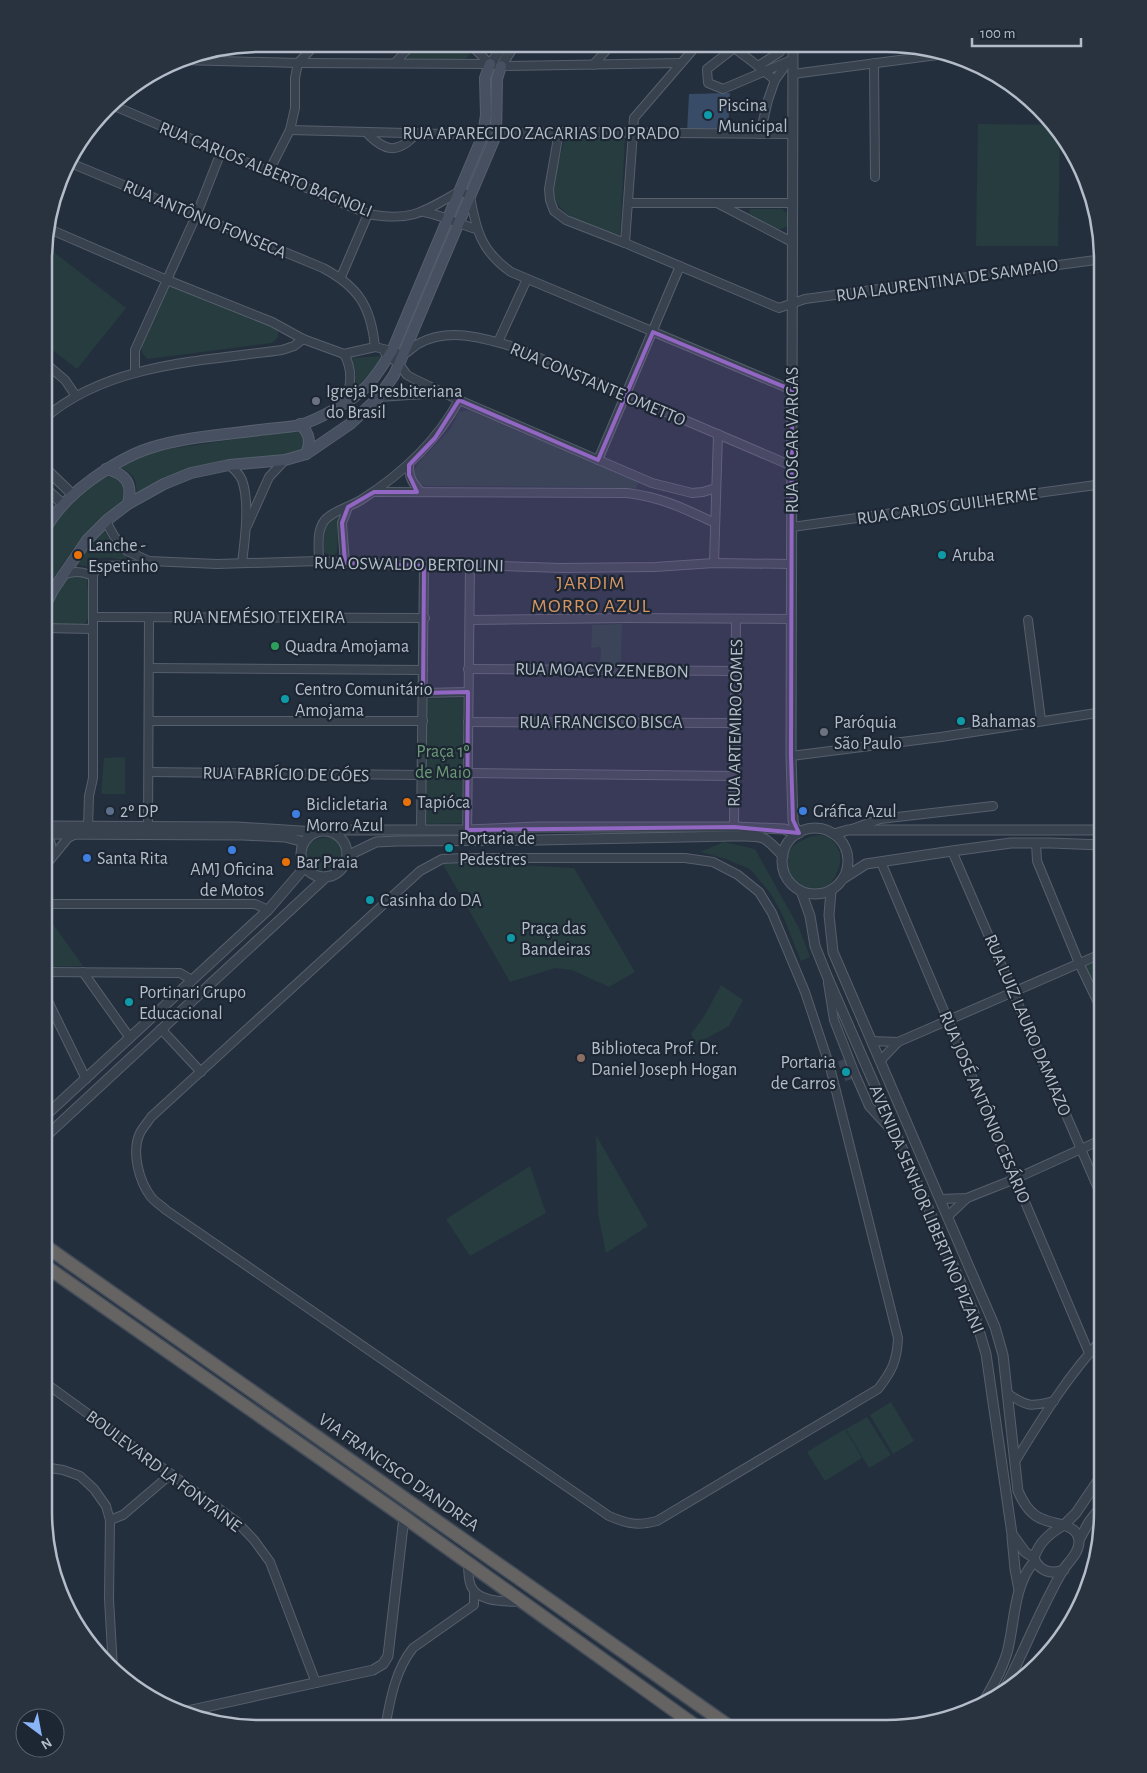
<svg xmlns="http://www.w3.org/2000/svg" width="1147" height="1773" font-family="'Alegreya Sans',sans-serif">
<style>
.green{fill:#263c3f}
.water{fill:#394c67}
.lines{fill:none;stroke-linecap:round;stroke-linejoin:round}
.minor-tunnel{stroke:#3a4453;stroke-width:8;stroke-dasharray:8 4;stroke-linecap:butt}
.minor-casing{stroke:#565f6c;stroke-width:10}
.tertiary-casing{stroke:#565f6c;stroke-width:11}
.secondary-casing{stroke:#565f6c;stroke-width:12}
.trunk-casing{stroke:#434c59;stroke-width:15}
.minor{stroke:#38414e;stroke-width:8}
.tertiary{stroke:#38414e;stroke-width:9}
.secondary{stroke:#465061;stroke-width:10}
.trunk{stroke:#656462;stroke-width:12}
.marked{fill:#9266c3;fill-opacity:0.2;stroke:#9266c3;stroke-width:4;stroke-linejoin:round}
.culture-dot{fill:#0f9aa8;stroke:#1d2633;stroke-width:2}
.worship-dot{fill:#6b7280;stroke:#1d2633;stroke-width:2}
.food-dot{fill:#e8710a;stroke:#1d2633;stroke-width:2}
.leisure-dot{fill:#2e9e5b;stroke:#1d2633;stroke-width:2}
.service-dot{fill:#5c6f8a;stroke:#1d2633;stroke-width:2}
.shop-dot{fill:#3f7fe0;stroke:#1d2633;stroke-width:2}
.education-dot{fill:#8d6e63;stroke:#1d2633;stroke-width:2}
.labels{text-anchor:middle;stroke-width:4.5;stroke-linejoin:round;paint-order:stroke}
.poi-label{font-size:18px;fill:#b4bcc9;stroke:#1d2633;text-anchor:start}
.street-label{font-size:18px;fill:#b4bcc9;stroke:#1d2633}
.park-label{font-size:18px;fill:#6b9a76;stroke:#1d2633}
.quarter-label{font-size:20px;letter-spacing:1px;fill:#d59563;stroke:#1d2633}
.rim{fill:none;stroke:#b4bcc9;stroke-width:2.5}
</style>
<rect width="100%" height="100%" fill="#242f3e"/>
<!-- green -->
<g class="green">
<polygon points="416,44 463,44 470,51 468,57 463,60 409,59 407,54"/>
<polygon points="978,124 1054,125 1060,131 1058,246 976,246"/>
<path d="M565,138l60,1 -5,96c-24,-9 -68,-16 -66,-48 1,-16 7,-34 11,-49z"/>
<polygon points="750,209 782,209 788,214 788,226 779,230 749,215"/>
<polygon points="46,246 126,308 77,369 45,344"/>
<polygon points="177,286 272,324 278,330 278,337 272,343 148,359 142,353 141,344 163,293 169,287"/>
<polygon points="382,356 368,376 355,388 356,374 352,358"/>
<polygon points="468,410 639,482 636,489 588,487 424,486 417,481 414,472 417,465 451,428 459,412"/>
<path d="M300,430l4,2v17c-23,10 -47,9 -71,11 -20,2 -42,7 -60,15 -13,5 -25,13 -37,20 2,-18 -4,-22 -19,-29l27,-12 24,-5z"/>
<path d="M102,476c13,-1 28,9 21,24 -4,8 -22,17 -30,25 -16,17 -29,36 -41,57l-7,3v-47l21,-31 10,-10z"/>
<path d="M338,515l-1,36 -3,5 -5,-1 -5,-3c0,-16 -1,-28 14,-37z"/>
<path d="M103,528c6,12 13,20 24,28l-2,4c-14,-2 -28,-7 -37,7l-15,-4z"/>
<path d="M71,574l13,2 3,4 3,36 -5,7 -4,2c-12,0 -32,5 -35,-9l15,-34z"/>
<polygon points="622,624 621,667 600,667 601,647 591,648 592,625"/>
<polygon points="463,698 463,823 423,824 425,699"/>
<polygon points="125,757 125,794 101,794 104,758"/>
<path d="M819,835l9,1c10,10 16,19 10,34 -23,61 -94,-21 -19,-35z"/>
<path d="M327,837c9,0 13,4 17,12 -3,12 -14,21 -26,22l-13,-8v-9l4,-11 8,-4z"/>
<polygon points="724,842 755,849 799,928 810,957 801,961 783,916 771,894 750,869 726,859 700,852"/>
<polygon points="441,861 574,868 635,972 609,987 572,970 555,968 510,982"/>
<polygon points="45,913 83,966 45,967"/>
<polygon points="1103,957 1103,1008 1086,968 1086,965"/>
<polygon points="721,985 743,1000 729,1026 696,1044 691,1034 705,1015"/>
<polygon points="596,1135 648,1226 606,1253 598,1214"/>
<polygon points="530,1166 546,1213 470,1256 446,1219"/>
<polygon points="891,1402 914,1441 893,1454 870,1415"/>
<polygon points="867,1417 891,1455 869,1468 846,1429"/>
<polygon points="845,1429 862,1458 825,1481 807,1452"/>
</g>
<!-- water -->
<polygon class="water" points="730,93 728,132 687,132 689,94"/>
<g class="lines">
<!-- minor-tunnel -->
<g class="minor-tunnel">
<polyline points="839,1065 848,1062"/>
<polyline points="844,1077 852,1075"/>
</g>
<!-- minor casing -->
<g class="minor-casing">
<g id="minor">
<polyline points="470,44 490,64"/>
<polyline points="181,60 298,63 490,64 501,66 681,63"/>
<polyline points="395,63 412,44"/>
<polyline points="874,63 875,177"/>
<polyline points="593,65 611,45"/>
<polyline points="758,66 780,52 778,45"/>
<polyline points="793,74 945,54"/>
<path d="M775,80c-13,-11 -27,-22 -41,-32l-27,21 1,14 15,6 66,-28"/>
<path d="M112,105l256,109c44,8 55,-2 92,-23l10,5c6,34 11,55 41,76l281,118"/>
<polyline points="290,130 483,135 559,132 793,134"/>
<polyline points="559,132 549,189 550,200 554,211 566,220 625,243 779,308 805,299 1103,259"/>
<path d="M367,133c18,19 31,21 49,1"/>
<polyline points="760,134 768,100 775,80 788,62"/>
<path d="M68,162l255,106c36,19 48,39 52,79"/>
<polyline points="269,171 290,130 295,108 295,78 298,63 316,44"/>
<polyline points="628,203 792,203"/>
<polyline points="719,204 792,242"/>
<path d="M424,212c18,3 34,12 52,17"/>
<path d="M47,228l120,52 105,42 31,17 41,15 31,-7 17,4 11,4c5,-3 10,-8 15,-11 31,-17 65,-6 96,3l278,119"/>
<polyline points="625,243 634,118 697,45"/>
<polyline points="341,277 368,214"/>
<polyline points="498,342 527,279"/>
<polyline points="385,353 399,364 407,375 416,380 459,400 652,483 692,493 703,492 716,488"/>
<path d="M344,354c9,16 7,30 2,48"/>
<polyline points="45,363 65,380 76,396"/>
<polyline points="135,373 135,350 196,216 221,152"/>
<polyline points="379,397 440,393"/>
<path d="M45,418c63,-55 159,-57 237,-68l12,-4 9,-7"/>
<polyline points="598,460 680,266"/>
<path d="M229,465c5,4 10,8 13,15 8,22 3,59 0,83"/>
<path d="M409,465c0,12 3,18 12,27"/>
<path d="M374,492l253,1c34,4 58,16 88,30"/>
<polyline points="107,520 109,527 114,536 127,551 149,561 217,564 319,561 424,566 470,565 561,568 655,567 714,563 791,564"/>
<polyline points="247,526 269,477 285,460"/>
<polyline points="792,527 1103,484"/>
<path d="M319,561c0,-13 -3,-30 6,-41 9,-10 25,-13 36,-20 41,-26 75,-57 98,-100"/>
<polyline points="345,563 342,523 348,507"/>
<polyline points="714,563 718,434"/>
<path d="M62,575c12,-4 20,-4 31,1"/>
<polyline points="93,617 425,618"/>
<polyline points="470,620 626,618 791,619"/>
<polyline points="1028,620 1041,720"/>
<polyline points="45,628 93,629"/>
<polyline points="149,668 423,670"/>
<polyline points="468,669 736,671"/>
<polyline points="423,693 468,692"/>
<polyline points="149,721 423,721"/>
<polyline points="468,722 735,723"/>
<polyline points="791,756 941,737 1103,712"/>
<polyline points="149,772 422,775"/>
<polyline points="467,773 735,776"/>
<polyline points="88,827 89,796 93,778 93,576 95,570 100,566 142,565 149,561"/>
<polyline points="734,827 736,619"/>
<polyline points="852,829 880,819 993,806"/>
<polyline points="421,830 424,566"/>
<polyline points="148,832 149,617"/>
<path d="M45,834c7,7 7,13 6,23"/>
<polyline points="467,840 470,565"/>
<polyline points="1036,843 1037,861 1079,963 1103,1013"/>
<polyline points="952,851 1103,1200"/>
<path d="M463,858h222l28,4 25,13 21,17 13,21 33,79 25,75 68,271c-1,23 -6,33 -20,51l-221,132c-20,5 -29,3 -48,-5l-443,-306c-4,-4 -11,-8 -15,-13 -12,-16 -20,-45 -11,-64 3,-6 8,-11 11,-16l269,-246 22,-12z"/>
<polyline points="881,862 1089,1353"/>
<polyline points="45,866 68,838 76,834"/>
<polyline points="45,904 255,904 268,910"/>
<polyline points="45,972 180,973 192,980"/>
<polyline points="83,972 130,1038"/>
<polyline points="828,983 834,1020 855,1074 869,1106 893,1132"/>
<polyline points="44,993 86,1079"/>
<polyline points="161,1029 201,1072"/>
<polyline points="872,1041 898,1042"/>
<polyline points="881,1060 898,1042 1103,953"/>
<polyline points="940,1199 967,1198 1015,1179 1103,1139"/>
<polyline points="948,1216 967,1198"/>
<polyline points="44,1382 236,1521 254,1540 270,1562 316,1683"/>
<path d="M1007,1393c20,14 24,14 47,8"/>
<path d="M1016,1460c26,-42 53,-86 87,-122"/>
<polyline points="44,1467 63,1470 80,1476 94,1489 106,1506 110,1520 109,1599 113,1669"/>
<polyline points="110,1520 123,1515 171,1474"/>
<path d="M468,1562c0,8 0,17 3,24 7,17 35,15 51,16"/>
<path d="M385,1728c5,-27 10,-58 28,-80l61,-43v-13"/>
</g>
</g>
<!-- tertiary casing -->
<g class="tertiary-casing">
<g id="tertiary">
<polyline points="793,45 791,756 793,820 794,826 799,833"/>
<polyline points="490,64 505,44"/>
<polyline points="501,66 515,44"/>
<polyline points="45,468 72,494"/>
<polyline points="45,488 63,504"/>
<polyline points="45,826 237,827 316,832"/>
<circle cx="815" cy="861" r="33"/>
<polyline points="323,830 467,830 538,827 734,827 784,829 797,834"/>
<circle cx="324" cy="854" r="23"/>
<polyline points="45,834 243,835 285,837 304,842"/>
<polyline points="834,834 848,830 1103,830"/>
<path d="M347,856l29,-14 21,-1 140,-1 195,-4c31,0 30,-3 51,20"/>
<polyline points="844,878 866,864 952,851 1011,843 1051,843 1103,845"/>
<polyline points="801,891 810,916 815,946 827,976 974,1313 986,1354 1012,1534 1025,1552 1034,1558"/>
<path d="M831,891l-2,24 4,37 162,375 8,28 15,136c11,25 20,29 46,34l12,-12 27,-40"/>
<polyline points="44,1117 268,910 305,867"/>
<polyline points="44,1138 326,877"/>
<polyline points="1012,1537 1015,1569 1019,1590"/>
<polyline points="1079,1540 1089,1522 1103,1504"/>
<path d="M1003,1692c21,-40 37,-83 60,-122 6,-9 17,-18 16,-30 -1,-9 -8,-12 -15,-15 -14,8 -25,17 -30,33 5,13 17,17 30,12"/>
<path d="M981,1706c10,-17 20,-34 26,-53 8,-29 6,-69 28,-92"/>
<polyline points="178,1713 373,1670 383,1664 388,1656 404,1517"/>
</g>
</g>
<!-- secondary casing -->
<g class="secondary-casing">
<g id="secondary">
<path d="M300,424c10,10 11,18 6,30"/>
<path d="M106,469c20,5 27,14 22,35"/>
<path d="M45,530c11,-21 27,-36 46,-50 18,-13 37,-25 59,-32 32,-11 75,-13 109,-18 13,-2 28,-2 41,-5 20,-6 50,-23 66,-38 10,-10 18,-24 26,-36l91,-216 3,-20 -1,-37 5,-14"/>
<polyline points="45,606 53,590 87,540 107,520 128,504 164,484 191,473 229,465 285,460 306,454 350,424 379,397 394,375 399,364 496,135 497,79 501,66"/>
</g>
</g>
<!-- trunk casing -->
<g class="trunk-casing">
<g id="trunk">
<polyline points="44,1245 733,1729"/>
<polyline points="44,1265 404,1517 700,1729"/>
</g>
</g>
<!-- minor -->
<use href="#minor" class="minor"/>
<!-- tertiary -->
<use href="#tertiary" class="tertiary"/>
<!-- secondary -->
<use href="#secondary" class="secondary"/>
<!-- trunk -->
<use href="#trunk" class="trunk"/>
</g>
<!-- marked area -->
<path class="marked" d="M653,332l139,58 -1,366 2,64 6,13 -65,-6 -267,3 1,-138 -45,1 1,-127 -79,-3 -3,-40 6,-16 26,-15h43l-8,-17v-10l26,-27 24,-38 139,60z"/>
<!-- markers -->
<g class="culture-dot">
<circle cx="708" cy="115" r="5"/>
<circle cx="942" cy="555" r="5"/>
<circle cx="285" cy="699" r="5"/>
<circle cx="961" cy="721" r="5"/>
<circle cx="449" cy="848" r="5"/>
<circle cx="370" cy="900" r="5"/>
<circle cx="511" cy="938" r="5"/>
<circle cx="129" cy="1002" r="5"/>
<circle cx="846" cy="1072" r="5"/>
</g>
<g class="worship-dot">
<circle cx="316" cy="401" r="5"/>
<circle cx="824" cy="732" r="5"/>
</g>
<g class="food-dot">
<circle cx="78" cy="555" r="5"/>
<circle cx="407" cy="802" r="5"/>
<circle cx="286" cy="862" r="5"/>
</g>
<circle class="leisure-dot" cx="275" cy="646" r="5"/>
<circle class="service-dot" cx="110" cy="811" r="5"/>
<g class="shop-dot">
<circle cx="803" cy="811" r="5"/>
<circle cx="296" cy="814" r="5"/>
<circle cx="232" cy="850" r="5"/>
<circle cx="87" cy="858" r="5"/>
</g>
<circle class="education-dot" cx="581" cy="1058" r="5"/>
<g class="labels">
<!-- poi labels -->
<g class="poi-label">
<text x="718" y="111">Piscina<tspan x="718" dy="21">Municipal</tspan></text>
<text x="326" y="397">Igreja Presbiteriana<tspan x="326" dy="21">do Brasil</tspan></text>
<text x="88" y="551">Lanche -<tspan x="88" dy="21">Espetinho</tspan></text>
<text x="952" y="561">Aruba</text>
<text x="285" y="652">Quadra Amojama</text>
<text x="295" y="695">Centro Comunitário<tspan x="295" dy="21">Amojama</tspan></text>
<text x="971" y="727">Bahamas</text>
<text x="834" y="728">Paróquia<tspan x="834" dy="21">São Paulo</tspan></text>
<text x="417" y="808">Tapióca</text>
<text x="306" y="810">Biclicletaria<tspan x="306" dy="21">Morro Azul</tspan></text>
<text x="120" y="817">2º DP</text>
<text x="813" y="817">Gráfica Azul</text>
<text x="459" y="844">Portaria de<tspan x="459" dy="21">Pedestres</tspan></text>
<text x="97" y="864">Santa Rita</text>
<text x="296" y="868">Bar Praia</text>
<text x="232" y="875" text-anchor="middle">AMJ Oficina<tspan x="232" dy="21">de Motos</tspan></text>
<text x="380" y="906">Casinha do DA</text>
<text x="521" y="934">Praça das<tspan x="521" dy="21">Bandeiras</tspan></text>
<text x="139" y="998">Portinari Grupo<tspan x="139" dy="21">Educacional</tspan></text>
<text x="591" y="1054">Biblioteca Prof. Dr.<tspan x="591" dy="21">Daniel Joseph Hogan</tspan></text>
<text x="836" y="1068" text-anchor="end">Portaria<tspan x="836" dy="21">de Carros</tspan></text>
</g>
<!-- street labels -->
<g class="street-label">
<text x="541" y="139">RUA APARECIDO ZACARIAS DO PRADO</text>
<text transform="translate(266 169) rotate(22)" y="6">RUA CARLOS ALBERTO BAGNOLI</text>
<text transform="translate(205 219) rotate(23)" y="6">RUA ANTÔNIO FONSECA</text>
<text transform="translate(947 280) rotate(-8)" y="6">RUA LAURENTINA DE SAMPAIO</text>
<text transform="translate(598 384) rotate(23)" y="6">RUA CONSTANTE OMETTO</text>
<text transform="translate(792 440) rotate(-90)" y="6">RUA OSCAR VARGAS</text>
<text transform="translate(947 506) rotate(-8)" y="6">RUA CARLOS GUILHERME</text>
<text transform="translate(409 564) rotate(1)" y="6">RUA OSWALDO BERTOLINI</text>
<text x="259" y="623">RUA NEMÉSIO TEIXEIRA</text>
<text transform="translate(602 670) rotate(1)" y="6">RUA MOACYR ZENEBON</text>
<text x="601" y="728">RUA FRANCISCO BISCA</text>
<text transform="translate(735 723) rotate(-89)" y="6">RUA ARTEMIRO GOMES</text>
<text transform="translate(286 774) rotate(1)" y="6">RUA FABRÍCIO DE GÓES</text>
<text transform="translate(1028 1025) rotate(67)" y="6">RUA LUIZ LAURO DAMIAZO</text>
<text transform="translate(985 1107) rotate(67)" y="6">RUA JOSÉ ANTÔNIO CESÁRIO</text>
<text transform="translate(927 1209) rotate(67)" y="6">AVENIDA SENHOR LIBERTINO PIZANI</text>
<text transform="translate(164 1471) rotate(37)" y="6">BOULEVARD LA FONTAINE</text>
<text transform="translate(399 1472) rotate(35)" y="6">VIA FRANCISCO D'ANDREA</text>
</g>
<!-- park labels -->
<g class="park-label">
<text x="443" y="757">Praça 1º<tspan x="443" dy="21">de Maio</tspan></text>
</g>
<!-- quarter labels -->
<g class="quarter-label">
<text x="591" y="589">JARDIM<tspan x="591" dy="23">MORRO AZUL</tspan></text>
</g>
</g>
<!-- crop -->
<path d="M0 0H1147V1773H0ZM260 52H886A208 208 0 0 1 1094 260V1512A208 208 0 0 1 886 1720H260A208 208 0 0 1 52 1512V260A208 208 0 0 1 260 52Z" fill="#29323f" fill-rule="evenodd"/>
<path class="rim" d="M260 52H886A208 208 0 0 1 1094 260V1512A208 208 0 0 1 886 1720H260A208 208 0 0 1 52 1512V260A208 208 0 0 1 260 52Z"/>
<!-- north arrow -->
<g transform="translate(40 1733) rotate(148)"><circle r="24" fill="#1d2633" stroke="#59626f"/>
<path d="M0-4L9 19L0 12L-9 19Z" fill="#8ab4f8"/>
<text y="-8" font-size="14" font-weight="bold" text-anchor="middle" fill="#b4bcc9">N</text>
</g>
<!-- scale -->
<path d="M972 38v8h109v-8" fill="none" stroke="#b4bcc9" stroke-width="2.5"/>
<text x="980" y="38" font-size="15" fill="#b4bcc9" stroke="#1d2633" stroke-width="4" paint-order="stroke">100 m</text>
</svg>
